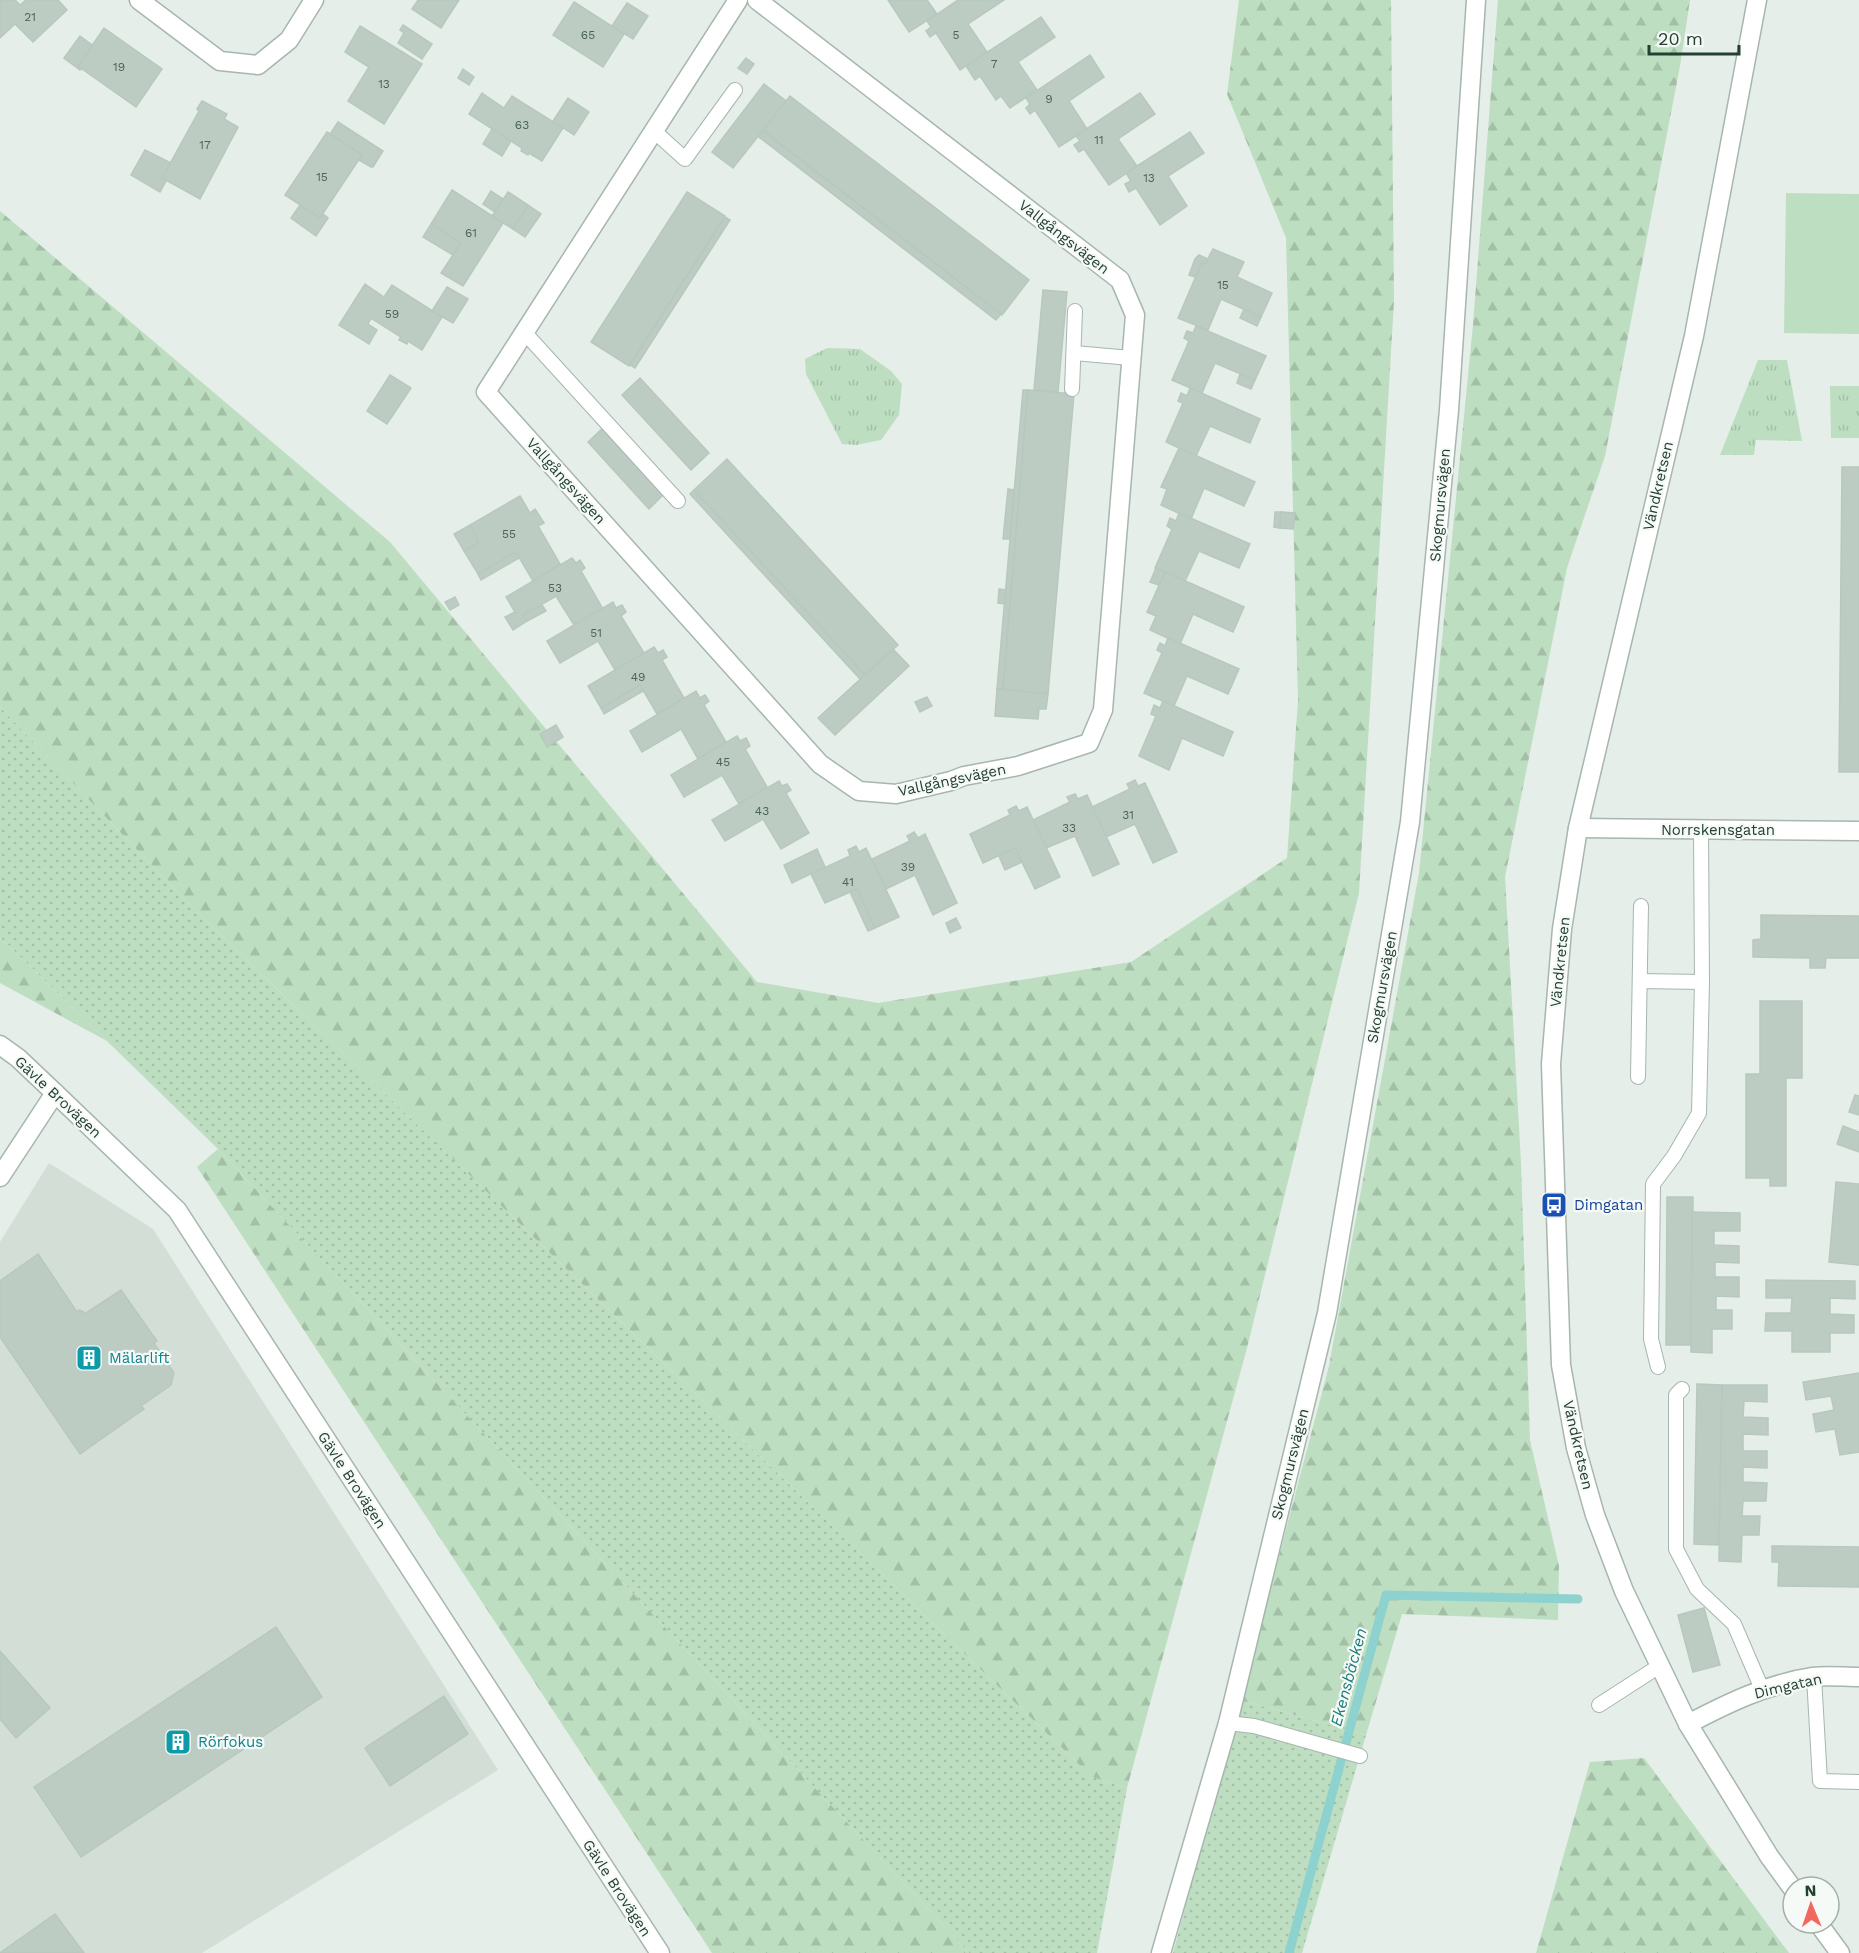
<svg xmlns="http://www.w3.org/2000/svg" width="1859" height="1953" font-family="'Work Sans',sans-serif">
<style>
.built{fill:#d3ded7}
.grass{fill:url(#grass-dots)}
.forest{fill:url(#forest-firs)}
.park{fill:url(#park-tufts)}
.pitch{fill:#bedec1}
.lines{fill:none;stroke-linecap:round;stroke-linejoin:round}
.stream{stroke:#8ed2cf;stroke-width:9}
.building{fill:#bdccc3;stroke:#b7c8be;stroke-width:1.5}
.service-casing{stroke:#a7b6ae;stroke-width:16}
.minor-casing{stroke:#a7b6ae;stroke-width:21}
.tertiary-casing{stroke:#a7b6ae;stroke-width:21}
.service{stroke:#fff;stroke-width:14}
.minor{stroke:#fff;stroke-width:18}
.tertiary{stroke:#fff;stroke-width:18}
.labels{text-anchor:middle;stroke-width:4.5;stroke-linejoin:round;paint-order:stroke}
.number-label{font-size:12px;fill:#4a6357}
.street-label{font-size:15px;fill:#244033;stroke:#f6faf7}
.transit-label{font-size:15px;fill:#164399;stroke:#f6faf7;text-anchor:start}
.culture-label{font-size:15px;fill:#0d838f;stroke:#f6faf7;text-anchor:start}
.water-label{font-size:16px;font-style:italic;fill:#1e7c7a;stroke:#f6faf7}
</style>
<defs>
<pattern id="grass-dots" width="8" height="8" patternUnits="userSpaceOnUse" patternTransform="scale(1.5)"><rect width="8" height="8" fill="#bedec1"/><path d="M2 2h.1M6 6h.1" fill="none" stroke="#a3c0a6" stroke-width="1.8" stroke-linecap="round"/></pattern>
<pattern id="forest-firs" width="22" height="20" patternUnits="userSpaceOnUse" patternTransform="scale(1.5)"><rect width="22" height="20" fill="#bedec1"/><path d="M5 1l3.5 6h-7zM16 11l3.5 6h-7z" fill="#a3c0a6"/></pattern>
<pattern id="park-tufts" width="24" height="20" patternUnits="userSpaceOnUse" patternTransform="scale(1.5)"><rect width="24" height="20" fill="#bedec1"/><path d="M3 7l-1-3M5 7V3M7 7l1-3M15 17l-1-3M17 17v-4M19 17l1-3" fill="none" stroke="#a3c0a6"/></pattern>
</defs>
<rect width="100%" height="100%" fill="#e5eee8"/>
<!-- built -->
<polygon class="built" points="49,1163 153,1229 498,1770 202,1953 0,1953 0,1242"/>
<!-- grass -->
<g class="grass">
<polygon points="0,707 190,905 1092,1777 1127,1788 1097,1953 969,1953 218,1149 0,937"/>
<polygon points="1241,1700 1366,1735 1302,1953 1173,1953"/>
</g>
<!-- forest -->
<g class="forest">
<polygon points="1239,0 1391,0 1394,301 1359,893 1247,1348 1127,1788 1092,1777 190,905 0,707 0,211 390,542 757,982 878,1003 1131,962 1287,858 1298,700 1286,238 1227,94"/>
<polygon points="1498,0 1690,0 1680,66 1605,456 1567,568 1505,877 1521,1163 1530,1440 1559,1566 1558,1620 1402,1614 1366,1735 1241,1700 1329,1366 1419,873 1473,325"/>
<polygon points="0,937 107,1041 0,983"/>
<polygon points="218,1149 969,1953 712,1953 197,1167"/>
<polygon points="1644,1758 1789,1953 1536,1953 1590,1762"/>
</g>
<!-- park -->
<g class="park">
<polygon points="827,348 860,349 891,371 902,384 899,415 881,440 856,445 842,444 806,374 805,359"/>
<polygon points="1758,360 1787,360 1802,441 1756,440 1754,455 1720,455"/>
<polygon points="1830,386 1859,386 1859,438 1831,438"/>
</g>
<!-- pitch -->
<polygon class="pitch" points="1786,193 1859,194 1859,334 1784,333"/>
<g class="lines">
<!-- stream -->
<polyline class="stream" points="1289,1953 1386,1595 1578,1599"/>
</g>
<!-- building -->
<g class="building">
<polygon points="0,0 15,0 20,5 26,0 58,0 67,10 33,42 15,24 0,38"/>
<polygon points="418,0 459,0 441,28 412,9"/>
<polygon points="888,0 927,0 937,14 909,32"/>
<polygon points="958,0 1004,0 968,24 987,52 960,70 936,33 930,37 926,31 931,27 927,21"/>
<polygon points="574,2 624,34 603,67 553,35"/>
<polygon points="627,3 648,16 633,39 612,26"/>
<polygon points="1041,17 1055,37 1018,62 1037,90 1010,108 1001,96 996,100 980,76 975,80 966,66"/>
<polygon points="403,25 432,44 422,59 398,43 404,33 400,30"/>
<polygon points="360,26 422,64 384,124 348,101 369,67 345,52"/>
<polygon points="104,28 162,69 136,107 78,66"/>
<polygon points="80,36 92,45 78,66 81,69 80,70 64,58"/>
<polygon points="1090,55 1104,77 1069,101 1087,129 1059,147 1035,110 1030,114 1026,108 1030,104 1026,98"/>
<polygon points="746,58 754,64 747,74 738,68"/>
<polygon points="463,69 474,77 469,85 458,78"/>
<polygon points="764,84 786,101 733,168 712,152"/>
<polygon points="482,93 504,108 512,96 563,128 542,161 529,153 528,155 521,151 522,148 469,114"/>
<polygon points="1140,93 1155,114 1118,139 1137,166 1109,185 1084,149 1079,152 1074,145 1080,141 1076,136"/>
<polygon points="790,96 1029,280 1002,315 763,130"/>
<polygon points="568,98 589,112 574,135 553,121"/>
<polygon points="202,101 227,114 224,119 238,127 200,199 162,178 199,111 197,109"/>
<polygon points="338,122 383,151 373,167 371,167 359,160 362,155 330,134"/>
<polygon points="492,129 511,141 502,156 483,144"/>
<polygon points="763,131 1001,314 996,320 759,137"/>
<polygon points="327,132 362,155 320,218 285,195"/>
<polygon points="1190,132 1204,153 1168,176 1187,206 1160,225 1136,188 1129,192 1125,184 1131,181 1126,173"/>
<polygon points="145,150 171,163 162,178 166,181 160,192 131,175"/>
<polygon points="452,190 503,223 463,286 441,273 461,243 431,224"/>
<polygon points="491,191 503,199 495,212 483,204"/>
<polygon points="508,192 528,205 513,229 492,216"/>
<polygon points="687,192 725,216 629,366 591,342"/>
<polygon points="300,205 320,218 323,214 328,218 316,236 291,218"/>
<polygon points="528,205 541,214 525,237 513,229"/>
<polygon points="725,217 730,220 635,368 630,365"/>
<polygon points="431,224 461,243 453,255 423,237"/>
<polygon points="1213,249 1244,262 1237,277 1272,293 1261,317 1221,299 1208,330 1178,318 1202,262 1205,264"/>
<polygon points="1199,255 1208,259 1205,264 1202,262 1195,277 1189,275 1195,259"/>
<polygon points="365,284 384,297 392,285 442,317 422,350 408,341 407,344 399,340 401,337 371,318 368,324 377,330 369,344 339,325"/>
<polygon points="447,287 468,299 453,323 432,311"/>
<polygon points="1043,290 1067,292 1058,392 1034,390"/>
<polygon points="1244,309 1261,317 1257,326 1240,318"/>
<polygon points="1196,326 1266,356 1255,380 1215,363 1202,393 1172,380 1189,341 1184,338 1187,331 1193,333"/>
<polygon points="1240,374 1255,380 1251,389 1237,383"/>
<polygon points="390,375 411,388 387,424 367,411"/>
<polygon points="640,378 709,453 691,470 622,395"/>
<polygon points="1190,388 1260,419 1250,443 1210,426 1196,456 1166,442 1183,403 1178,401 1181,393 1187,396"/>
<polygon points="1023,390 1028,390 1003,689 997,689"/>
<polygon points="1028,390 1074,394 1048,694 1003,690"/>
<polygon points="605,426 666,492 649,509 588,442"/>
<polygon points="1179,448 1255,482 1244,506 1204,488 1191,519 1161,505 1167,489 1161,487"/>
<polygon points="727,459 898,645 865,675 694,490"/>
<polygon points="1842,467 1859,467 1859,772 1839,772"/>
<polygon points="1008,489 1014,490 1010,539 1003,539"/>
<polygon points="694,490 865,675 860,679 690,494"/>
<polygon points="520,496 530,513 535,509 544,523 538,526 560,564 533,581 516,552 478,574 464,551 479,542 470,525"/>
<polygon points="1275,512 1281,512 1280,528 1274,527"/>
<polygon points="1281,512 1295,513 1293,529 1280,528"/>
<polygon points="1179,513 1250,544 1239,568 1199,551 1185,581 1155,568 1172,529 1167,526 1170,518 1176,521"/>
<polygon points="470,525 479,542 464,551 454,534"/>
<polygon points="516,552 519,558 481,580 478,574"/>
<polygon points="572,558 576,563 580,560 585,568 581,571 603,609 574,625 556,596 523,615 527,621 513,630 505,617 515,612 506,597"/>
<polygon points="1156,568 1165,572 1159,585 1150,582"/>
<polygon points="1165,572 1244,607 1233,632 1193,614 1180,644 1150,630 1156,616 1147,612"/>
<polygon points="999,589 1006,590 1005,604 998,603"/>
<polygon points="455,597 459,605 450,610 445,602"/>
<polygon points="613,602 616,608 622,605 626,612 621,616 644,653 615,670 598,641 560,663 547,641"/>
<polygon points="542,605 546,611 527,621 523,615"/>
<polygon points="1168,638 1239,669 1228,694 1187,676 1174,706 1144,693 1162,653 1157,650 1160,643 1165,646"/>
<polygon points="654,647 658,653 663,650 667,657 662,660 684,698 657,714 640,685 601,708 588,686"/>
<polygon points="893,649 909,666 835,735 818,718"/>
<polygon points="640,685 643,691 604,714 601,708"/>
<polygon points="997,689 1048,694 1046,709 1039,709 1038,719 995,716"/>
<polygon points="696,691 700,698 705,695 709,701 704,705 726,742 698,759 681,729 642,752 630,731"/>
<polygon points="927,697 932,706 920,712 915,702"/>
<polygon points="1163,701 1233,732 1223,756 1182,738 1169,770 1139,756 1156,716 1151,714 1154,705 1160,708"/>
<polygon points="556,725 563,737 547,747 540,734"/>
<polygon points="737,736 740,741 746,738 750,746 745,749 767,787 739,804 722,775 684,797 671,775"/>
<polygon points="1135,780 1138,786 1145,783 1177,852 1153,863 1135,824 1106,837 1092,807 1130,789 1127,784"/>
<polygon points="779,781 782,786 787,784 791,790 786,793 809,833 781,849 763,819 725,841 712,820"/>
<polygon points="1075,794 1078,799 1087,795 1119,864 1093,876 1075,836 1046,848 1033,820 1070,802 1067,797"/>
<polygon points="1016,806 1019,811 1027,807 1060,877 1035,889 1015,848 983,863 970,834 1010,815 1008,810"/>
<polygon points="914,832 918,838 925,834 957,903 933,915 915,875 886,889 872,859 910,841 907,836"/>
<polygon points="856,846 859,852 866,848 899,917 875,928 857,889 825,903 811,874 850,856 848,850"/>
<polygon points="1015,848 1022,862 1005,870 999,856"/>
<polygon points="817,849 825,867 792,883 784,865"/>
<polygon points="857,889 875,928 868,931 850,892"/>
<polygon points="1761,915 1859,916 1859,958 1826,958 1825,968 1810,968 1810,958 1753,957 1753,940 1761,939"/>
<polygon points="956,918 961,928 950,933 946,923"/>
<polygon points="1760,1001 1802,1001 1802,1078 1786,1078 1786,1186 1770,1186 1770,1178 1746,1178 1746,1074 1760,1074"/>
<polygon points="1855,1095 1859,1096 1859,1115 1849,1112"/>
<polygon points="1843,1126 1859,1132 1859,1152 1837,1144"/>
<polygon points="1836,1182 1859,1184 1859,1265 1829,1262"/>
<polygon points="1667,1197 1693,1197 1691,1345 1666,1345"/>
<polygon points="1692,1212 1740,1213 1740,1231 1714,1231 1714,1245 1739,1246 1739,1263 1715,1262 1715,1277 1739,1277 1739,1297 1716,1296 1716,1310 1732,1310 1732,1329 1712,1329 1712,1353 1691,1352"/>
<polygon points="38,1254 77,1312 79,1310 86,1313 121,1290 157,1341 154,1343 174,1373 171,1385 141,1406 144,1409 80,1454 0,1337 0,1281"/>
<polygon points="1766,1280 1855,1281 1855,1299 1830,1298 1830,1314 1854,1315 1854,1333 1830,1333 1830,1352 1792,1352 1792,1331 1765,1331 1766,1313 1791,1313 1792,1298 1766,1298"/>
<polygon points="1859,1373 1859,1452 1840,1455 1835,1429 1816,1432 1813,1414 1834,1410 1831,1396 1806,1400 1803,1382"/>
<polygon points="1697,1384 1722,1385 1719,1545 1694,1544"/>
<polygon points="1722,1385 1767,1385 1767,1402 1744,1401 1743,1417 1768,1418 1768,1435 1743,1434 1743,1451 1767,1451 1767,1468 1743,1467 1743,1482 1767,1483 1766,1501 1743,1501 1742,1516 1760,1516 1759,1535 1742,1535 1741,1562 1719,1561"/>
<polygon points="1772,1546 1859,1547 1859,1587 1778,1586 1779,1562 1772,1562"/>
<polygon points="1704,1608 1720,1665 1693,1672 1678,1615"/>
<polygon points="276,1627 322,1697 81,1857 34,1787"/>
<polygon points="0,1651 50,1708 16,1738 0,1719"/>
<polygon points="444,1696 468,1734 390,1786 365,1748"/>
<polygon points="55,1914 84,1953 0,1953"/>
</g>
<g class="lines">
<!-- service casing -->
<g class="service-casing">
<g id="service">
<polyline points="654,131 685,159 735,90"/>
<polyline points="525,333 678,501"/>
<polyline points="1074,353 1131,358"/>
<polyline points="1072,389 1075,311"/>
<polyline points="1640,981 1702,982"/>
<polyline points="1638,1077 1641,906"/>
<polyline points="1658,1367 1651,1339 1653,1184 1674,1156 1699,1113 1702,982 1701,830"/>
<polyline points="1682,1389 1676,1395 1676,1549 1697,1589 1734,1624 1762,1689"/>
<polyline points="1814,1677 1820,1781 1859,1782"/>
<polyline points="1599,1705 1661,1665"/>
<polyline points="1228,1723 1254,1726 1360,1756"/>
</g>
</g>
<!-- minor casing -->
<g class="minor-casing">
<g id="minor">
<polyline points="139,0 220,61 258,65 289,40 314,0"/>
<polyline points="738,0 486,392 820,764 859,791 896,794 951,781 964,776 1018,766 1089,743 1103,710 1135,315 1120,280 757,0"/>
<polyline points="1757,0 1694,336 1578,828 1562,929 1551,1064 1561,1365 1576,1448 1595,1515 1624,1591 1688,1724 1769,1856 1793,1889"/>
<polyline points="1578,828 1859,831"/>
<polyline points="0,1177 55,1093"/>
<path d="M1688,1724c40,-21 79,-40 125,-47 14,-2 31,0 46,0"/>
<polyline points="1818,1923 1840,1953"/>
</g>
</g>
<!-- tertiary casing -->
<g class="tertiary-casing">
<g id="tertiary">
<polyline points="0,1045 18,1058 55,1093 177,1210 660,1953"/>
<polyline points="1161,1953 1228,1723 1327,1313 1410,822 1449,410 1476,0"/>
</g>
</g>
<!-- service -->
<use href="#service" class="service"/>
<!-- minor -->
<use href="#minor" class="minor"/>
<!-- tertiary -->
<use href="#tertiary" class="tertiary"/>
</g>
<!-- icons -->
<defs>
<g id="bus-square" transform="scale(1.35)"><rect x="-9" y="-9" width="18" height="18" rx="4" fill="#1a4fb4" stroke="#f6faf7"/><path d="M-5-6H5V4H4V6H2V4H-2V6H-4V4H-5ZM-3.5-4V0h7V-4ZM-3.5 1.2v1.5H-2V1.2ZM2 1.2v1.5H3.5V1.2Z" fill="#fff"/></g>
<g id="building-square" transform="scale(1.35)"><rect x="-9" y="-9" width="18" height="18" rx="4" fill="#0f9aa8" stroke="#f6faf7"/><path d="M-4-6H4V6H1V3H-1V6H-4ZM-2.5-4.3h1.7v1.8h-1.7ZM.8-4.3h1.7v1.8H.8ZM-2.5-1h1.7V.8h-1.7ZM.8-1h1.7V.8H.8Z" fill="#fff"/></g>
</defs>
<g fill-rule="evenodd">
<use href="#bus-square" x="1554" y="1205"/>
<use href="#building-square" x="89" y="1358"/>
<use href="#building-square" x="178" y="1742"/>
</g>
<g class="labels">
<!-- number labels -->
<g class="number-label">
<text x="30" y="21">21</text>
<text x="588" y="39">65</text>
<text x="956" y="39">5</text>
<text x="994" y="68">7</text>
<text x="119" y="71">19</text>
<text x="384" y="88">13</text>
<text x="1049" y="103">9</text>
<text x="522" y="129">63</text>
<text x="1099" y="144">11</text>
<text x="205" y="149">17</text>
<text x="322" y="181">15</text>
<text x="1149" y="182">13</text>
<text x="471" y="237">61</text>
<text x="1223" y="289">15</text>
<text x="392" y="318">59</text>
<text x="509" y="538">55</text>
<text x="555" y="592">53</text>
<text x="596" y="637">51</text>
<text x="638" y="681">49</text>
<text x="723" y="766">45</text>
<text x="762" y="815">43</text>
<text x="1128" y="819">31</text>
<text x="1069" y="832">33</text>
<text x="908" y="871">39</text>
<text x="848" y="886">41</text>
</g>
<!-- street labels -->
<g class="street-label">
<text transform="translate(1064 237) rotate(38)" y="5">Vallgångsvägen</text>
<text transform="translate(566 481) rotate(48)" y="5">Vallgångsvägen</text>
<text transform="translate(1658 486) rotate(-77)" y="5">Vändkretsen</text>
<text transform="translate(1440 505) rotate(-85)" y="5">Skogmursvägen</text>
<text transform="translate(952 780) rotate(-12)" y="5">Vallgångsvägen</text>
<text x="1718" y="835">Norrskensgatan</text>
<text transform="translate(1560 962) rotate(-84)" y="5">Vändkretsen</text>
<text transform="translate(1382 987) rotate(-80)" y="5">Skogmursvägen</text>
<text transform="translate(58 1097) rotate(43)" y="5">Gävle Brovägen</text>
<text transform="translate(1578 1445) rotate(77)" y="5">Vändkretsen</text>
<text transform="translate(1290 1464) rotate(-76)" y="5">Skogmursvägen</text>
<text transform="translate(352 1480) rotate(57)" y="5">Gävle Brovägen</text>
<text transform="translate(1788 1686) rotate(-13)" y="5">Dimgatan</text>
<text transform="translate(617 1888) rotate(57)" y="5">Gävle Brovägen</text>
</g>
<!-- transit labels -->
<g class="transit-label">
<text x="1574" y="1210">Dimgatan</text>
</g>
<!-- culture labels -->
<g class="culture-label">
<text x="109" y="1363">Mälarlift</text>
<text x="198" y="1747">Rörfokus</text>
</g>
<!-- water labels -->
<g class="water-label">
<text transform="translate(1348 1677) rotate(-75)" y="6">Ekensbäcken</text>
</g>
</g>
<!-- north arrow -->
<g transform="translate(1811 1905) rotate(358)"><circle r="28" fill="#f6faf7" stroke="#a2b0a9" stroke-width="1.5"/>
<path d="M0-4.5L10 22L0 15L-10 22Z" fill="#f06860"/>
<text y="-9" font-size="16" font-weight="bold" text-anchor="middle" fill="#244033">N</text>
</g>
<!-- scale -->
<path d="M1649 45v9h90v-9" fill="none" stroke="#244033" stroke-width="3"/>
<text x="1658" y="45" font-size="18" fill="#244033" stroke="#f6faf7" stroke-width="4.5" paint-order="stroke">20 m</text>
</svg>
